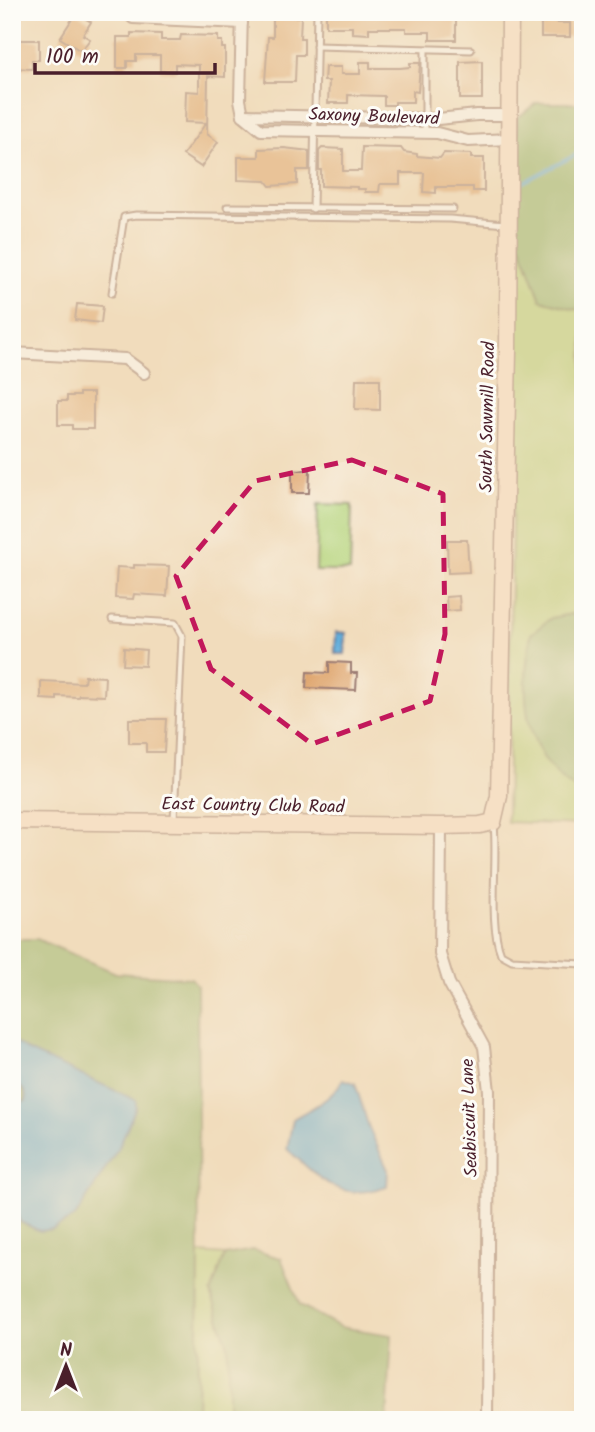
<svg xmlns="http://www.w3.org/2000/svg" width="595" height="1432" font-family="Kalam,sans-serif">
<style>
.green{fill:#b6d37a;stroke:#807952;stroke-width:2}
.forest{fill:#90b56a;stroke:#6d6a4a;stroke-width:2}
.water{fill:#62aedb;stroke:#566683;stroke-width:2}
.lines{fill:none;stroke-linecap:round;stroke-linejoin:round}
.stream{stroke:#62aedb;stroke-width:3.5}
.building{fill:#dfa56d}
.lane-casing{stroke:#9e7e74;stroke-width:9}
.street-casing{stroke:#9e7e74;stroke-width:14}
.secondary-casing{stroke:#9e7e74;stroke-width:19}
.lane{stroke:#fff;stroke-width:5}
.street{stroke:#fff;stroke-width:10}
.secondary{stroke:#fde4d1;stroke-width:16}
.marked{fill:none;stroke:#c2185b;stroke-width:5;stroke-dasharray:14 9;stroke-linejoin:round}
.labels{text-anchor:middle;stroke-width:6;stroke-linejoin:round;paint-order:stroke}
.street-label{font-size:18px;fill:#4a1f2b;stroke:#fdfcf7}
</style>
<rect width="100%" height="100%" fill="#fdfcf7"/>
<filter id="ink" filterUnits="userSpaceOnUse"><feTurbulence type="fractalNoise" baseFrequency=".0143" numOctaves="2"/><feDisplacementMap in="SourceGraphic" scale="14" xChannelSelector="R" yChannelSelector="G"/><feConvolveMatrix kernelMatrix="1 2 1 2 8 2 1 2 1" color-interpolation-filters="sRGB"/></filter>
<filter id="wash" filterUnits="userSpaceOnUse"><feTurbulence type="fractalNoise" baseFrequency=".00686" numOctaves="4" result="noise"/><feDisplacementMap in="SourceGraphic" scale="28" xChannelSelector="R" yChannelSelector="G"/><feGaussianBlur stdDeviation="1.57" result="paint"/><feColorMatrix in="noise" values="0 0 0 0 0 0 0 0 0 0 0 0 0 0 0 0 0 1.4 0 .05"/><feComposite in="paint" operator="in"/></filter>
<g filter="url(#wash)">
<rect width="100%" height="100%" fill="#f1dcbc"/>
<!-- green -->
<g class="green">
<polygon points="517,235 541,300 583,311 583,612 551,618 579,792 583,794 583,825 507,822"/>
<polygon points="318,504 352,505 350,571 316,571"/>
<polygon points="199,1253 225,1255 211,1293 228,1346 228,1420 197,1420"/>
</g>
<!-- forest -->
<g class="forest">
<polygon points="536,103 583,103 583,311 541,300 517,235 517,118"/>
<path d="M583,612v182c-62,-35 -63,-98 -52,-160l20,-16z"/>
<polygon points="18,939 37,939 116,973 191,978 197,985 199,1253 197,1420 12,1420 12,942"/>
<polygon points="253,1250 281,1258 300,1305 340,1327 392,1335 387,1420 228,1420 228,1346 211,1293 225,1255"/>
</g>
<!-- water -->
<g class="water">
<polygon points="336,632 346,633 345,654 335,654"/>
<polygon points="12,1040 28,1051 136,1100 136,1107 119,1147 75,1217 53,1229 40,1231 20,1222 12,1201 12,1104 26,1101 25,1092 12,1078"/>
<path d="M343,1079l12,4 14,45 19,42 -1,16c-49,18 -67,-8 -100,-37l6,-30c20,-12 39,-19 50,-40z"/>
</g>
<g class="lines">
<!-- stream -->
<polyline class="stream" points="514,187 583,151"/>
</g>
<g id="blocks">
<!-- building -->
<g class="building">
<polygon points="326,12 456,12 456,40 430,40 430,32 406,32 406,28 369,28 369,34 352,33 352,27 326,27"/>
<polygon points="541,12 558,12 557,23 570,23 570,37 541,37"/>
<polygon points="76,13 91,22 83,35 90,39 81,51 60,38"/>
<polygon points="273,16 301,17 300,38 304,38 304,55 296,55 295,82 265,82 268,37 273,37"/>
<polygon points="131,33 161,34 161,40 180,40 181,35 218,36 218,41 222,41 222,48 225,48 225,77 208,76 207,134 218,142 201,167 183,155 206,123 185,122 186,91 199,92 199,65 175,64 175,72 160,71 160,55 136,55 136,61 127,61 127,68 117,68 117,37 131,37"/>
<polygon points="12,40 39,40 39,60 32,60 32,69 12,68"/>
<polygon points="482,61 482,99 460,99 460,62"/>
<polygon points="360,62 370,62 370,68 400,68 410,67 410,63 420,63 418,92 413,91 413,102 395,102 395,105 384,105 384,96 348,95 348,103 328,103 329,81 324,81 325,67 341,67 341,74 360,74"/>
<polygon points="362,147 401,148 404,152 417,154 417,156 440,158 444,153 471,154 471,158 484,158 484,191 473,191 473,187 436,187 436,193 423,192 424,173 400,173 400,184 380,184 379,192 365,192 365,189 357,189 357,187 321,186 321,170 319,170 319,151 322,148 343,149 343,171 361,171"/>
<polygon points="284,148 309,151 309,170 297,170 297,184 270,186 266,181 238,180 238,157 259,157 259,149"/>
<polygon points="77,304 103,306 101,323 75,320"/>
<polygon points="356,379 380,379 380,410 355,409"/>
<polygon points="79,393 93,393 93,429 72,429 72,425 58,425 58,401 67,401 67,396 79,396"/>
<polygon points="292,470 310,470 309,493 292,493"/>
<polygon points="447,540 467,540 469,572 448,573"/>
<polygon points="134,565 169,566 167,596 134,594 133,599 115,598 117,567 134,568"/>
<polygon points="459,596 460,610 447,611 446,597"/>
<polygon points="124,648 146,650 145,666 123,665"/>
<polygon points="329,662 351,663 351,673 357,673 356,690 306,688 307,672 329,673"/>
<polygon points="85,676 105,677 104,696 79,695 78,697 57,696 57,700 41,699 41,681 84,683"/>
<polygon points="129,719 166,719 164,752 146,752 146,743 129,743"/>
</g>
</g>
</g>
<g filter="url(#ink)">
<use href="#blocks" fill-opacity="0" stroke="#9e7e74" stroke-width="2"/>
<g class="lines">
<!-- lane casing -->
<g class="lane-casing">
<g id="lane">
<polyline points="316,46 471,50"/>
<polyline points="425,133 425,50"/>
<polyline points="227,207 453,209"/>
<polyline points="313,209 317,12"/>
<polyline points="112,293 124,217 136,215 450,219 505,224"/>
<polyline points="112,619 175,623 182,636 174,820"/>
<path d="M494,825c4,37 -6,97 7,129l11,6 71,4"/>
</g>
</g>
<!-- street casing -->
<g class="street-casing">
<g id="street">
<polyline points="127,12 133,18 242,23"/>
<polyline points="242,12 240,100 243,115"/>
<polyline points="509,139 468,141 437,133 261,130 243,115 438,119 477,115 509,115"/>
<polyline points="12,353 125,359 144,373"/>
<polyline points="441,826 440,954 449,983 484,1047 489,1091 487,1420"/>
</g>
</g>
<!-- secondary casing -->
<g class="secondary-casing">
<polyline id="secondary" points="12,821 441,826 480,825 493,822 499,796 508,351 510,12"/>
</g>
<!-- lane -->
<use href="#lane" class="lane"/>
<!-- street -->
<use href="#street" class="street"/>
<!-- secondary -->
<use href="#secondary" class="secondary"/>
</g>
</g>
<!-- marked area -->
<path d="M0 0H595V1432H0ZM352,460l91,34 2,140 -15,67 -118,43 -101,-75 -35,-93 79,-95z" fill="#f1dcbc" fill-opacity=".55" fill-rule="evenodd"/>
<path class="marked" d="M352,460l91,34 2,140 -15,67 -118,43 -101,-75 -35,-93 79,-95z"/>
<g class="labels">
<!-- street labels -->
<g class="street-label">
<text transform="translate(374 116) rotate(2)" y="6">Saxony Boulevard</text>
<text transform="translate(487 417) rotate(-89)" y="6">South Sawmill Road</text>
<text transform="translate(253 805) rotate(1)" y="6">East Country Club Road</text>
<text transform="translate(469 1118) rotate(-92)" y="6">Seabiscuit Lane</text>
</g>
</g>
<!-- margin -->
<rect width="595" height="1432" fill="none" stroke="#fdfcf7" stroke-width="42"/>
<!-- north arrow -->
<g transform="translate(66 1366)" stroke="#fdfcf7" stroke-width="5" paint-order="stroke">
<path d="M0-5L12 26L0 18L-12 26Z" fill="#4a1f2b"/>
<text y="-10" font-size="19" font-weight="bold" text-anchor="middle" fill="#4a1f2b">N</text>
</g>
<!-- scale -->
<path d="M35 63v10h180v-10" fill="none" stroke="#4a1f2b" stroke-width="3.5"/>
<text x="46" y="63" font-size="21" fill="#4a1f2b" stroke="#fdfcf7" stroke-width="5" paint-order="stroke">100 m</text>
</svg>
